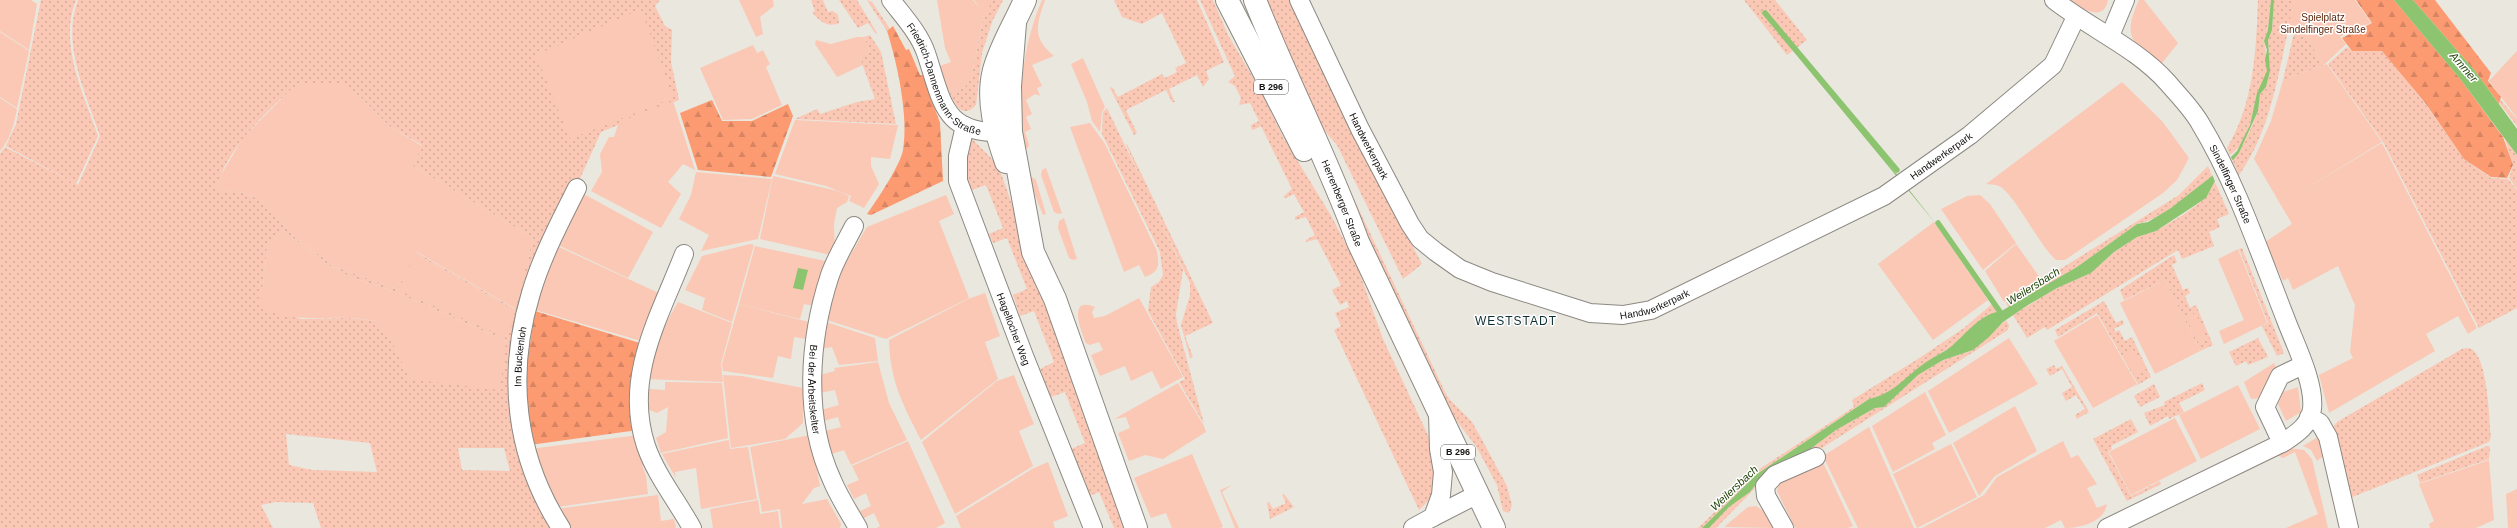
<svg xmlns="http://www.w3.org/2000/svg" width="2517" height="528" font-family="Arial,sans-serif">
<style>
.grass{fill:url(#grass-dots);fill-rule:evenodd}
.forest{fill:url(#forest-firs)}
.green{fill:#fac8b4}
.water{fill:#8dc46f}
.pier{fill:#eae7df}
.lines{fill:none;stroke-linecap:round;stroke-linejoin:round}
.stream{stroke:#8dc46f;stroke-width:5.5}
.street-casing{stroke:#8c8982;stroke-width:20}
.secondary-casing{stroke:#8c8982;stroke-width:24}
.primary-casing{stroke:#8c8982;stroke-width:24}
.street{stroke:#fff;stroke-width:18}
.secondary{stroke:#fff;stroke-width:22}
.primary{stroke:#fff;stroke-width:22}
.labels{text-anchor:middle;stroke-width:3;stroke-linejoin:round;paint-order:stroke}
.shield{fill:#fff;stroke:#5a5958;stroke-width:1}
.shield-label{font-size:9px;font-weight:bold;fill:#141210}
.park-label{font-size:10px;fill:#5a1f00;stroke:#fff}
.street-label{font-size:10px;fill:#141210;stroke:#fff}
.water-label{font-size:11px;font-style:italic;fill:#214305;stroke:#fff}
.quarter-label{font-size:12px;letter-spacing:1px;fill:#0d3034;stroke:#fff}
</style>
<defs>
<pattern id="grass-dots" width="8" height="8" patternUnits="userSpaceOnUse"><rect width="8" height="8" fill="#fac8b4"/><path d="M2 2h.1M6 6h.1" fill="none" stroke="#d5ab9a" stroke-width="1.8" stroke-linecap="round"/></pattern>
<pattern id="forest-firs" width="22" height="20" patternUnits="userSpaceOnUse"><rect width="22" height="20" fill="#fc9b72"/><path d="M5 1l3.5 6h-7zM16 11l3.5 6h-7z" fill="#d78462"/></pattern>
</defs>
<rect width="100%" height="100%" fill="#eae7df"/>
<!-- grass -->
<g class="grass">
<path d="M41,0h35c-18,44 8,94 22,136l-22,48 -70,-38 10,-22z"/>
<path d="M78,0h582l-5,6 10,20 7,4 -1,32 8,38 -78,32 -23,51 -64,174 39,171h-232l-8,-25 -37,-1 -15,3 12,23h-273v-374l5,-7 73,38 22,-49c-14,-43 -39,-92 -22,-136zM298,84l60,11 31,31 33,19 -9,21 120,72 -18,71 -99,-57 -19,37 -61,-22 -39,-28 -35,-38 -16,-8 -29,-3c4,-36 54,-84 81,-106zM283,230l42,33 25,14 43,14 113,50 -4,26 -92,12 -19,-40 -15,-18 -28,-3 -47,1 -44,-15 6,-19 4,-37zM416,254l99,57 -116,-21zM286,434l84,9 7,29 -65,-2 -23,-5zM458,448h46l6,23 -48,-1z"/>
<path d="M811,0h12l5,12 5,-1 5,4 1,8c-11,5 -20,-2 -27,-11l3,-1z"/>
<polygon points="839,0 857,0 877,33 876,34 868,23 858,28"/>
<polygon points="867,0 872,2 890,29 887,31"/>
<path d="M992,0h11l-11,22 -10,31 -6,52c-14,16 -23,-3 -28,-16l7,2 9,-3 7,-9 13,-66z"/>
<polygon points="1114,0 1197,0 1224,62 1206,71 1209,79 1203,87 1197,75 1169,89 1175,102 1172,102 1166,90 1126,110 1137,133 1134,135 1110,88 1112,87 1118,97 1162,74 1165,78 1177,72 1175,68 1186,63 1162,13 1142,24 1122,17"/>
<polygon points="1200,0 1213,0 1228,35 1258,86 1283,137 1330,214 1356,263 1383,339 1434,448 1437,479 1431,498 1419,510 1334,330 1341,326 1335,313 1349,307 1347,301 1340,305 1332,290 1341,285 1317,239 1306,242 1306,240 1315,235 1306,217 1295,220 1295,217 1304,212 1294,194 1286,198 1283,197 1292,189 1261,126 1253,130 1251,128 1251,125 1259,121 1250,103 1239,105 1241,98 1235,86 1228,82 1235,76"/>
<polygon points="1268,0 1291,0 1353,133 1422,264 1403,279 1337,145 1317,122 1270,11"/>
<polygon points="1744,0 1775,0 1807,40 1787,55"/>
<path d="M2258,0h13l-3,30 -4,11c1,5 4,26 3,30 0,9 -8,15 -10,23 -5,20 -8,49 -27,61l-3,-7c27,-45 29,-96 31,-148z"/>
<path d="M2274,0h21c-15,58 -20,125 -56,175l-7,-16 7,-6 13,-27 6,-15 2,-17 6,-7 4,-16 -2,-31 4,-10z"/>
<polygon points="2294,33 2306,37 2324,65 2283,80"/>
<polygon points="870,35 881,52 896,124 795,119 817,109 820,114 857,102 875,99 860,58 870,52 864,37"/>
<polygon points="2347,47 2352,51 2382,50 2426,105 2464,159 2491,178 2508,179 2517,190 2517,308 2479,328 2383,142 2328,64"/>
<polygon points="2499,98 2517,119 2517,126 2500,104"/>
<polygon points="1107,108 1141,179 1126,145 1127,144 1213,323 1185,336 1193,357 1190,358 1181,325 1190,295 1190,283 1152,203 1183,270 1176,314 1177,323 1204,424 1179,382 1185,379 1148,311 1151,287 1159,282 1163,275 1160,252 1102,134 1103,112"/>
<polygon points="968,139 973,140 997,164 1003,179 1127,528 1114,528 1099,492 1087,497 1071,449 1085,443 1065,392 1051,397 1040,369 1054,362 1034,311 1020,316 1013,295 1027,289 1007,238 993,243 989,234 1003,228 986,185 969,191 962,172"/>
<polygon points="2505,139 2517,155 2517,189 2509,178 2513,166"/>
<polygon points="1331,161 1346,182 1445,392 1450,400 1472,422 1480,436 1507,486 1512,505 1509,513 1503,511 1497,485 1476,446 1445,406"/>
<path d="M2208,166l4,10c-23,18 -46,41 -75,48l-60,43 -68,41 -3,-5 173,-108z"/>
<polygon points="2215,182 2229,214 2217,219 2220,227 2209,232 2214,246 2182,259 2178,250 2047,330 2045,327 2027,338 2013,315 2057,288 2091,273 2114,252 2137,237 2156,231 2183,215 2206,198"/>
<polygon points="2242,248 2284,353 2277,356 2262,326 2268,323 2239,249"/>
<polygon points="2174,255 2177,262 2172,265 2183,290 2188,288 2190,293 2185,296 2190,308 2196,305 2213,345 2200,351 2165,280 2124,300 2120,290"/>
<polygon points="2104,301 2116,323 2122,320 2124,324 2114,329 2115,332 2119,330 2125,341 2132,337 2151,377 2131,389 2138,384 2097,313 2058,337 2055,330"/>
<polygon points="1993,303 1998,312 1978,323 1951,347 1922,365 1900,385 1884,395 1869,399 1757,474 1702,528 1698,528 1758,470 1854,407 1852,400 1921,357 1964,328"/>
<polygon points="2006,320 2009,325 2008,330 1814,453 1762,481 1716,528 1709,528 1729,507 1750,492 1761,478 1798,458 1836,430 1875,408 1884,407 1918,375 1943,360 1973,350"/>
<polygon points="2258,338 2268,357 2248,365 2246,361 2236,366 2229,352"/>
<path d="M2469,348c19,5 20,70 22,89l-2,5 -139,56 -17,-71 4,-5 125,-73z"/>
<polygon points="2054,365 2056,369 2062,366 2089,412 2077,419 2075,415 2085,409 2076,395 2066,401 2062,393 2072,387 2062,369 2050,376 2046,369"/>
<polygon points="2202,383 2205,390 2179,403 2184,412 2169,419 2168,416 2150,426 2144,413 2165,405 2164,402"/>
<polygon points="2154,384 2160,397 2140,407 2134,396"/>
<polygon points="2131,419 2138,432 2111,446 2112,449 2108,452 2131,496 2160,481 2161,484 2127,501 2093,439"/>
<polygon points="2487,446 2490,447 2489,459 2420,483 2417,475"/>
<polygon points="1284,494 1294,507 1270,519 1267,503 1269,502 1273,509 1286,503 1282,495"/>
</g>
<!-- forest -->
<g class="forest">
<polygon points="2356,0 2394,0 2461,80 2503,137 2513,165 2507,178 2491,177 2464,159 2426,104 2382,51 2352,51 2342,38 2372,23"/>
<polygon points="2413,0 2435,0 2491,73 2488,81 2501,97 2499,104 2475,71"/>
<path d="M893,26l13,24 3,-1 11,26h3l17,48 3,58 -72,34 -4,-1c10,-14 33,-48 36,-64 6,-33 -6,-88 -16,-119z"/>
<polygon points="712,100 722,121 752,121 788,104 793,116 771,177 698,170 680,113"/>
<path d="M535,311l105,32c-12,34 -13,53 -2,87l-108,15 -7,-54z"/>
</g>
<!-- green -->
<g class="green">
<polygon points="0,0 31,0 37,4 29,50 0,31"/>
<polygon points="739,0 773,0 774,6 760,17 763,34 756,37"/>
<polygon points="937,0 973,0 982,11 974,0 992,0 988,10 984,13 971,79 964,88 955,91 947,89 937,67 951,62 945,48"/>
<path d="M1042,0h3c-8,24 -14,37 9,56l-22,9 10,21 -5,2 3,8 -5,-2 -9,6 6,14 -6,3 5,12 -6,3 4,12 -1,4 -7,1c-2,-54 0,-99 21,-149z"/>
<path d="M2068,0h40c-4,24 -29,7 -40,0z"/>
<path d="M2139,0h5l34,43 -19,24c-27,-26 -37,-30 -20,-67z"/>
<polygon points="2295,0 2355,0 2371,23 2351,30 2340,37 2346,44 2324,65 2306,37 2287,31"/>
<polygon points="641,9 673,98 570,139 536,55"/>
<polygon points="0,32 29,51 17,108 0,97"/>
<polygon points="857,37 864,37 870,52 860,58 863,65 837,77 815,44 816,40 831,44"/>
<polygon points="753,45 757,53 763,50 770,64 766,67 782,105 752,119 723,120 700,68"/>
<polygon points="2517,51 2517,118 2489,81"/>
<polygon points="1083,58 1105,107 1102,112 1100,132 1092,121 1087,102 1071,64"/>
<polygon points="2327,64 2382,142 2292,197 2382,143 2477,328 2468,334 2458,316 2426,334 2435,351 2329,413 2319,375 2353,358 2350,352 2355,305 2338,266 2293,290 2288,278 2283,281 2265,242 2292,224 2254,159 2271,121 2283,80"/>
<path d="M2122,82l40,39 27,37 -12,22 -14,13 -98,67h-9c-18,-16 -41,-66 -57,-74 -4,-2 -9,-1 -13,-2z"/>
<polygon points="321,83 344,84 358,95 389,126 422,146 413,166 533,238 516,309 417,252 397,289 336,267 297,239 262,201 246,193 216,190 219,178 243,138 286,94 298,84"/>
<path d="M0,98l17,11c-3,16 -7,30 -17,42z"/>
<polygon points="673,101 695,170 683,164 668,182 681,194 661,228 591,191 602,172 600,154 609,137 614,137 619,122"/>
<polygon points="795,120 898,125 890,159 871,157 871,166 879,184 864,208 849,201 851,196 826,186 775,174"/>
<path d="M1090,123l15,21 52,107c2,15 3,20 -12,26l-6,-12 -15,7 -54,-145z"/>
<polygon points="1046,168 1062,213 1058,214 1054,212 1041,175 1042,170"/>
<polygon points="696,172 772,179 758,239 701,251 709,235 679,219 691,195"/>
<polygon points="1026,173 1036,180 1046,214 1043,215"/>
<polygon points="773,176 838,191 849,196 847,202 837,208 834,224 835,256 760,239"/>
<polygon points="582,193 653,232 628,278 558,245"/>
<polygon points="946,195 954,214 939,221 969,298 886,339 827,320 831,298 838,276 867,227"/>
<polygon points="1980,195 1990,204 2016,243 1983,270 1941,209 1967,196"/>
<polygon points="1064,218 1077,259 1073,260 1069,258 1058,228 1059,221"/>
<polygon points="1934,222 1988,300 1933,340 1878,264"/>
<path d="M283,230l42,33 25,14 43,14 113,50 -6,49 -90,-11 -19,-40 -15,-18c-10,-1 -19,-3 -28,-3 -31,-2 -65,6 -91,-14l6,-19 4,-37z"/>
<polygon points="750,244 754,245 732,322 702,310 705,298 685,290 702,256"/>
<polygon points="2016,244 2041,279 2004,302 1985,271"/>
<polygon points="557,246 663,295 641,341 535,310 541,284"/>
<polygon points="755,246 830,262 815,306 804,304 800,319 739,304"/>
<polygon points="2238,249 2267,323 2224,344 2219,331 2244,320 2218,259"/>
<polygon points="416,254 515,311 507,338 398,290"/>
<polygon points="2165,280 2200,351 2155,374 2120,303"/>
<path d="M985,293l15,43 -15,6 13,37 -77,61c-18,-35 -31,-59 -32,-100l79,-41z"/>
<path d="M1139,298l44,79 -22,12 -9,-18 -21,10 -6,-15 -25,10 -9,-21 12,-5 -4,-8 -9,3 -4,-2c-4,-10 -20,-48 9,-36l-3,5 2,6 11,-2z"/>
<polygon points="678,302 732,323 721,364 723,382 645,379 658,337"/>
<polygon points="739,304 809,322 807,339 794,337 791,359 778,356 773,378 723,371 722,364"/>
<polygon points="2196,313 2207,340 2199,344 2185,317"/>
<polygon points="2097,315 2137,384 2093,408 2054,341"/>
<polygon points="826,322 875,338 878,361 839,365 832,347 821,349"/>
<polygon points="2009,338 2038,384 1949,433 1928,391"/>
<polygon points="2134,350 2146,371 2135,377 2123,356"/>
<polygon points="878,362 889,403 907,440 851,465 844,450 831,454 825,431 841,427 838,417 824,421 821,410 839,405 835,390 820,393 820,375 835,371 834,368"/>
<polygon points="2274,363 2277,369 2259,398 2251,399 2244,382"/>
<polygon points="723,375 742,376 803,388 803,423 785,439 731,448"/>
<polygon points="1014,375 1034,424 1019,431 1033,466 955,514 922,442 997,381"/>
<polygon points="665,382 722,383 728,438 661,453 656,438 666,432 668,407 657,413 649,410 649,389 665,390"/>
<polygon points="1178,383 1204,426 1206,432 1163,459 1145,455 1129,461 1118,433 1130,428 1126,417 1114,419"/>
<polygon points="2238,385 2260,429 2201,459 2179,415"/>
<polygon points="2298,387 2301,412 2286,421 2278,404 2283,392"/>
<polygon points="1925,392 1946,435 1932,443 1935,449 1893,472 1872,426"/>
<polygon points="2015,406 2037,451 1995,476 1979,496 1953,443"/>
<polygon points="2175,418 2197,461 2131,495 2109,452"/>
<polygon points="1869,427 1914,528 1858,528 1823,456"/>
<polygon points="810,435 820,486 814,488 802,504 827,499 841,524 840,528 782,528 780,509 762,512 750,447"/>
<polygon points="631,436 637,436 648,462 642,465 646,476 648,494 557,507 530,449"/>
<polygon points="2318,437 2327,453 2317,461 2311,450 2303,446"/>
<polygon points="729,440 730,449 748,447 757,499 701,509 696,468 675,472 676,478 662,454"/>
<polygon points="908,441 945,523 936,528 877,528 880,526 874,513 864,518 860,511 871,506 866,493 854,499 847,485 859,480 852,466"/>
<path d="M2063,441l8,17 7,-3 19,29 -10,4 10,20 10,-4c-3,18 -26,24 -42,24l-4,-8 -16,8h-123l62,-33 13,-18z"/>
<polygon points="1951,444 1977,497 1917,528 1893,474"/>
<polygon points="2289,448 2304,450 2312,459 2328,528 2286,528 2318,514 2295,452 2283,458 2279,456 2278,454"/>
<polygon points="1192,454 1223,527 1220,528 1172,528 1166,513 1151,518 1134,478"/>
<polygon points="1821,458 1853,526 1848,528 1795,528 1777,491 1779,482"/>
<polygon points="2489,460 2494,520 2476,528 2430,528 2429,524 2434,521 2419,484"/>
<polygon points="1048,462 1068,516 1053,522 1055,528 961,528 956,516 1032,469"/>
<polygon points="1232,485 1222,492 1239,528 1235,528 1220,490"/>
<polygon points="2517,489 2517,528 2508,528 2506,494"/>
<polygon points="658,495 661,521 674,519 676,528 569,528 557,509"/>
<polygon points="758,500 760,514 778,511 780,528 713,528 710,509"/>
<polygon points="1756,506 1767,513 1774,528 1724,527 1748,507"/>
</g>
<!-- water -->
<g class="water">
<path d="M1751,0l126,149 59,75 62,89 79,-46 60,-43 11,-2 23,-14 41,-32 25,-25 13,-26 7,-32 10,-22 -2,-11 2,-10 -3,-9 4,-11 3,-30h3l-2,30 -4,10 2,31 -4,16 -6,7 -2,17 -19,42 -24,28 -9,17 -50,33 -19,6 -23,15 -23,21 -34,15 -29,17 -25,17 -14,15 -16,13 -30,10 -25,15 -34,32 -9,1 -39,22 -38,28 -37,20 -11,14 -21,15 -20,21h-7l55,-54 112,-75c25,-6 33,-19 53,-34 10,-8 22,-12 31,-20 12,-11 28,-30 44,-33l-61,-88z"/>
<polygon points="2394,0 2413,0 2475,71 2517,129 2517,155 2461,80"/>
<polygon points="798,268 808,270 803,290 793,288"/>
</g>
<!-- pier -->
<polygon class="pier" points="2229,154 2233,161 2216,184 2212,174"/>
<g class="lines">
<!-- stream -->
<g class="stream">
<polyline points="1765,13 1897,170"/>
<polyline points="1938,223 2003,316"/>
</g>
<!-- street casing -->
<g class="street-casing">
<g id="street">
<path id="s1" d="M891,0c12,16 28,33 35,53 17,51 17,83 83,79"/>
<path id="s2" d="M1299,0l61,129 50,95 10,15 16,13 24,17 32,13 98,31 33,2 28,-5 233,-114 86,-61 83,-70 23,-48"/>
<path id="s3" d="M2054,0c37,29 83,48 114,83 11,13 24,26 32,40 37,61 60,131 86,197 9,24 29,63 26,89 -2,16 -16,25 -28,33l-177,86"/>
<polyline points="2110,36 2125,0"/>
<path id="s4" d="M965,126l-7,30v25l66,175 69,172"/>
<path id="s5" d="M854,226c-8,16 -18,32 -24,49 -21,64 -27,142 2,205 7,17 17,32 26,48"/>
<path d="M684,254c-24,62 -61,123 -38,192 10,29 31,55 46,82"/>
<polyline points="2309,417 2320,423 2328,437 2349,528"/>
<polyline points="2282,443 2265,407 2280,376 2303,365"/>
<polyline points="1433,517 1478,494"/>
<path id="s6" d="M561,528c-46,-72 -55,-153 -30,-235 11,-37 29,-71 46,-105"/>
<polyline points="1413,528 1433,517 1441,495 1443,472 1439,449 1438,413"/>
<polyline points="1784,528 1766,496 1765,486 1775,475 1816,457"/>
</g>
</g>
<!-- secondary casing -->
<g class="secondary-casing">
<g id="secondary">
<polyline points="1015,23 1010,86 1011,132 1033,252 1055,299 1136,528"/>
<path d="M1006,162c-10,-29 -20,-61 -12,-92 7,-25 21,-47 31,-70"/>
</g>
</g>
<!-- primary casing -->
<g class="primary-casing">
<g id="primary">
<polyline points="1227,0 1304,150"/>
<path id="s7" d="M1255,0c32,81 73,160 103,242l136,286"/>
</g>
</g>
<!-- street -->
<use href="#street" class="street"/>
<!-- secondary -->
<use href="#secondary" class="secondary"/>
<!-- primary -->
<use href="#primary" class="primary"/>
</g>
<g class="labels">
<!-- shield labels -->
<g class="shield">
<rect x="1254" y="80" width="34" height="14" rx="3"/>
<rect x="1441" y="445" width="34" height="14" rx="3"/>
</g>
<g class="shield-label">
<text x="1271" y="90">B 296</text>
<text x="1458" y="455">B 296</text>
</g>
<!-- park labels -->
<g class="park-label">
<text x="2323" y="21">Spielplatz<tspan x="2323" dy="12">Sindelfinger Straße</tspan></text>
</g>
<!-- street labels -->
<g class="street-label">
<text dy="4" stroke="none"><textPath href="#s1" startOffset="98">Friedrich-Dannenmann-Straße</textPath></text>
<text dy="4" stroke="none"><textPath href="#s2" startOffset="162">Handwerkerpark</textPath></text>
<text dy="4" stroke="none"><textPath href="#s2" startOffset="846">Handwerkerpark</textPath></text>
<text dy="4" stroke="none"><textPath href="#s3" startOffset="261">Sindelfinger Straße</textPath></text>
<text dy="4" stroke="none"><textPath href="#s7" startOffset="221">Herrenberger Straße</textPath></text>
<text dy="4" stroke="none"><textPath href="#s2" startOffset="522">Handwerkerpark</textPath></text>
<text dy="4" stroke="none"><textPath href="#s4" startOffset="214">Hagellocher Weg</textPath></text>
<text dy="4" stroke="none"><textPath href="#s6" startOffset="180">Im Buckenloh</textPath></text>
<text dy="4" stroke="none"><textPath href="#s5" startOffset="171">Bei der Arbeitskelter</textPath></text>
</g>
<!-- water labels -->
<g class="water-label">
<text transform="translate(2464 67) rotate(49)" y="4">Ammer</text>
<text transform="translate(2033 286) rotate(-32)" y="4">Weilersbach</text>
<text transform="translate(1734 488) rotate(-43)" y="4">Weilersbach</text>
</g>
<!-- quarter labels -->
<g class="quarter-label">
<text x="1516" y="325">WESTSTADT</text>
</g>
</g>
</svg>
